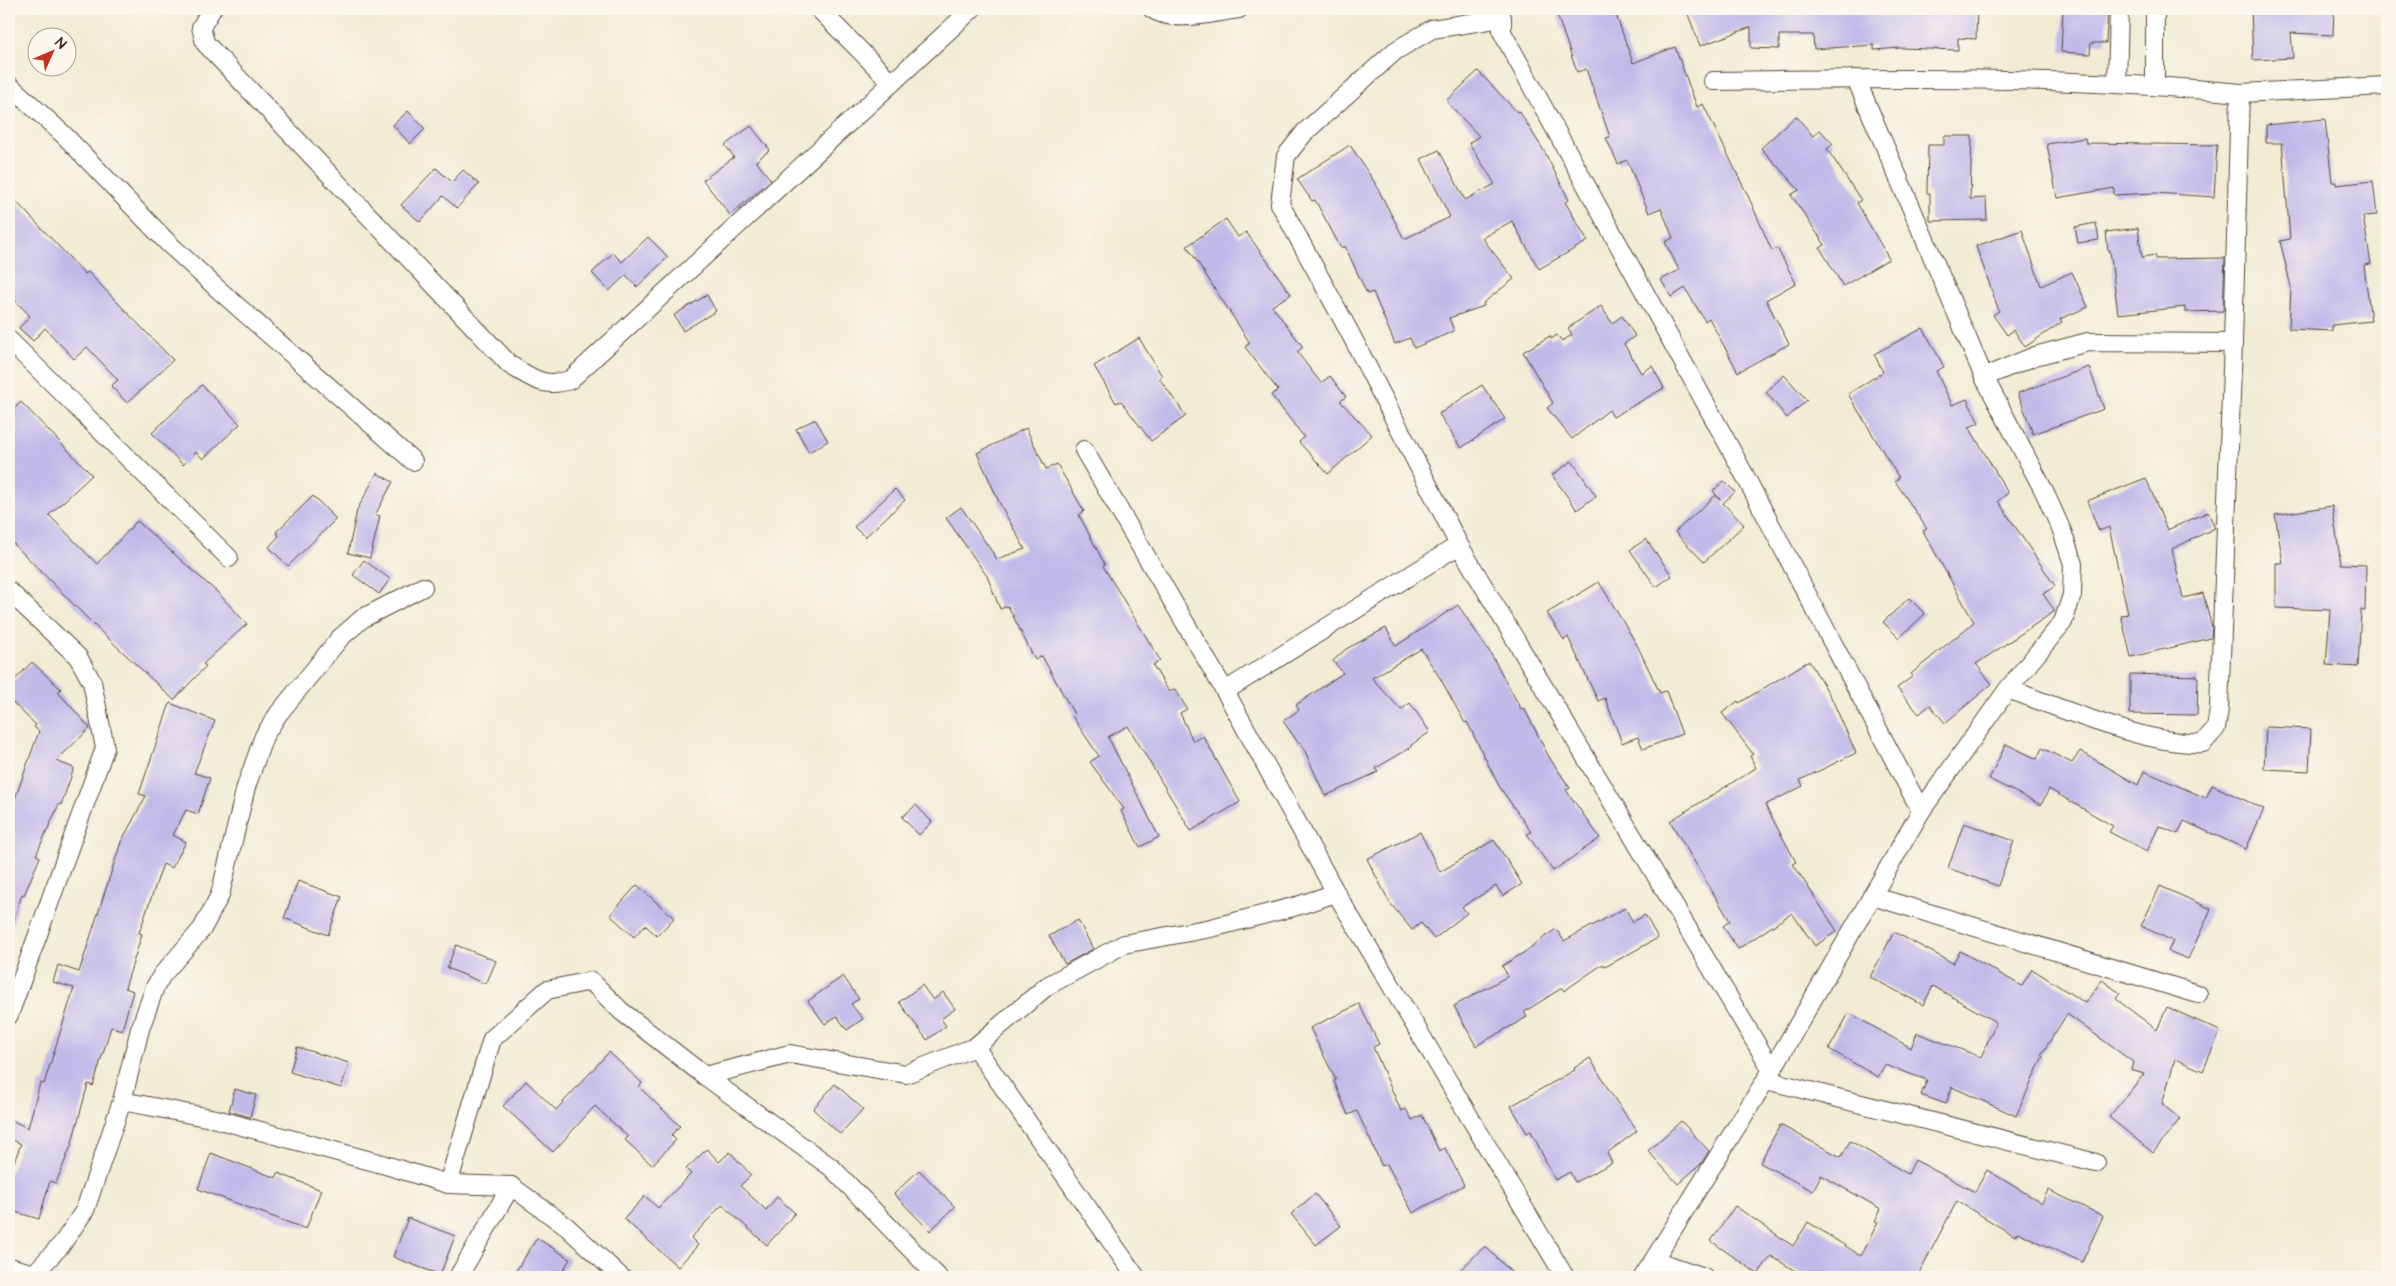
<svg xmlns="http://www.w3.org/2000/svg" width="2396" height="1286" font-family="'Architects Daughter',sans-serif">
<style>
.building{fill:#c1bae9}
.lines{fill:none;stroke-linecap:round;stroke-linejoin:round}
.street-casing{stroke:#564739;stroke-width:20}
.street{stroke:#fff;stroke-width:18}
</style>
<rect width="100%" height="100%" fill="#fbf7ec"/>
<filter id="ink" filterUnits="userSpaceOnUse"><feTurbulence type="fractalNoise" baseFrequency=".02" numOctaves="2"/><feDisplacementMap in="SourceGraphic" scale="10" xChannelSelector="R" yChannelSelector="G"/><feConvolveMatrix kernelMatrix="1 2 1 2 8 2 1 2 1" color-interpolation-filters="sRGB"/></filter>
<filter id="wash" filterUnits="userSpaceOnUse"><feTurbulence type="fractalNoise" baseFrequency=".0096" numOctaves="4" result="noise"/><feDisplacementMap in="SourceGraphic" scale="20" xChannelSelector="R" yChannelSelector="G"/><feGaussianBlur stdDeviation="1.12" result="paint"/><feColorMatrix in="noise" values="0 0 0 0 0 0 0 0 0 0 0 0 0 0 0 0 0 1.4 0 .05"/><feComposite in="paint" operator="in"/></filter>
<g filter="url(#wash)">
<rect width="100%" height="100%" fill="#f2ecd5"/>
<g id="blocks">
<!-- building -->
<g class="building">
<polygon points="1555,9 1614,9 1633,63 1675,47 1697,107 1703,104 1749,198 1772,251 1777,248 1796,283 1766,300 1789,344 1738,372 1709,318 1705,321 1685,288 1671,297 1661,280 1679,270 1665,242 1673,238 1661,208 1649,213 1627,160 1618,164 1606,138 1610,137 1586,69 1577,72"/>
<polygon points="1686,9 1977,9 1976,39 1958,38 1958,50 1900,48 1874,50 1874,45 1814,49 1813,35 1779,35 1779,49 1751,48 1751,27 1700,46"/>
<polygon points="2063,9 2108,9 2106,43 2091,43 2090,54 2061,52"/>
<polygon points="2251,9 2334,9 2333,35 2291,33 2293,58 2253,60"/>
<polygon points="1478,71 1517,112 1519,111 1544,151 1569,200 1565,202 1588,241 1539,269 1512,221 1482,238 1514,279 1483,303 1484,306 1449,318 1454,331 1414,348 1410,338 1395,344 1373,292 1367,294 1345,246 1341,248 1315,200 1312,201 1297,179 1350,145 1375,183 1404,239 1450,217 1421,159 1439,150 1465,200 1495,184 1469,143 1479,136 1446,101"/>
<polygon points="408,111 425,129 410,144 393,125"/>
<polygon points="1796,116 1813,136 1820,130 1833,144 1827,149 1861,200 1857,203 1889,259 1843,286 1820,248 1825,245 1791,195 1799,190 1761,148"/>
<polygon points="2325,119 2332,182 2336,182 2336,185 2373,181 2377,215 2363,216 2371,264 2364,265 2371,321 2332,325 2332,331 2289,329 2291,287 2280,241 2290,239 2282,143 2266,143 2266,125"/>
<polygon points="751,126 770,150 756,161 771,180 730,215 703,180 734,157 725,145"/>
<polygon points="1944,136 1972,136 1970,199 1986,198 1987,220 1930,221 1930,193 1927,193 1928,145 1944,145"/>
<polygon points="2085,138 2086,143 2217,145 2214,197 2155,193 2114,195 2114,188 2057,198 2047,144"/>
<polygon points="436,168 452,182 463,170 479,184 457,208 443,196 420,222 401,205"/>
<polygon points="9,194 85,274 88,272 173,360 127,403 111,386 118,380 87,347 74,359 45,328 33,341 19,328 30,316 9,294"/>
<polygon points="1226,219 1238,237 1246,232 1291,294 1272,306 1303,347 1297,352 1321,383 1330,376 1346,397 1340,401 1372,435 1328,474 1299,442 1304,437 1271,395 1278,390 1245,347 1250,343 1187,246"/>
<polygon points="2096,223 2099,240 2078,243 2075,227"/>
<polygon points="2138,228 2142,257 2155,255 2156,259 2225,258 2223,311 2185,312 2185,307 2118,314 2110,250 2108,250 2106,232"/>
<polygon points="2022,230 2041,286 2072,272 2088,307 2060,319 2062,322 2025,347 2014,330 2007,335 1993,315 1999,311 1976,246"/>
<polygon points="648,237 668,257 637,287 626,275 609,291 592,273 613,253 622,262"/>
<polygon points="707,295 716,311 683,331 674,315"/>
<polygon points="1601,306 1612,323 1622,316 1635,336 1624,344 1641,373 1652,366 1664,388 1613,417 1609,410 1572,439 1547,408 1553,403 1523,352 1550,336 1551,339 1557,335 1562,341 1572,335 1568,328"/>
<polygon points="1923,328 1944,367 1936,371 1952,405 1967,399 1979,423 1969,427 2008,493 1998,501 2055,586 2043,594 2055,611 1976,664 1992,684 1945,723 1930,705 1919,714 1897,688 1913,676 1911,674 1974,622 1923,531 1927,529 1895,481 1899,478 1848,394 1883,372 1874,354"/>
<polygon points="1139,338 1162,376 1159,378 1186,416 1151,441 1121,401 1116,403 1094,366"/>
<polygon points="2089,367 2104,409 2033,434 2018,393"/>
<polygon points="1784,375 1807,400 1787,418 1766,392"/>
<polygon points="202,385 240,424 203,459 196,452 183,465 152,433"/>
<polygon points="1482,385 1505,419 1461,448 1439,414"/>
<polygon points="21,402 92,475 49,515 97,564 137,521 218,593 247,624 203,664 206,666 174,700 95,626 9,539 9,414"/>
<polygon points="815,419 828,441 809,452 796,429"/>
<polygon points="1026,428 1046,469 1057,464 1084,511 1079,515 1105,565 1103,566 1160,660 1153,665 1169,692 1175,689 1187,709 1180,713 1193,741 1203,736 1240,802 1191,831 1128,726 1108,737 1159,837 1140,847 1121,811 1124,809 1090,762 1099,756 1072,716 1074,714 1042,656 1035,660 1008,606 1000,609 987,576 946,518 961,507 997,559 1025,549 1001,506 977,453"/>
<polygon points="1572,461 1596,496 1577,510 1552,475"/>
<polygon points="377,473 393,482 375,515 380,516 370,558 348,553 357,510"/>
<polygon points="2146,478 2167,530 2208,512 2215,528 2172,549 2183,598 2203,593 2212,627 2211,638 2131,657 2121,615 2128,614 2109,527 2099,531 2087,501"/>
<polygon points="1724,481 1735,492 1723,503 1744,525 1704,562 1675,532 1716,495 1720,500 1713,491"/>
<polygon points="895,489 905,500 865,537 854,527"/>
<polygon points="313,496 336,519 288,566 269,547 279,536 276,532"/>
<polygon points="2332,506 2341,564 2366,565 2365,611 2361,610 2358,667 2326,665 2330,610 2276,608 2276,563 2283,563 2275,515"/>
<polygon points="1646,539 1672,576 1656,587 1630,550"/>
<polygon points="364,560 390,579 379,594 353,575"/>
<polygon points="1599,582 1637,645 1660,693 1666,691 1682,734 1643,749 1638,737 1622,743 1605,698 1598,701 1568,637 1564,640 1547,613"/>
<polygon points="1909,598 1925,614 1899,638 1883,622"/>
<polygon points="1458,605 1491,654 1521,709 1524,708 1549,757 1570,788 1566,790 1600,838 1553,871 1527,834 1531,832 1499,786 1467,722 1465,723 1440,678 1421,649 1372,678 1401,710 1410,703 1430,732 1411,745 1412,747 1376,768 1378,772 1325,796 1301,742 1299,744 1283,721 1299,710 1296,705 1343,673 1333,661 1346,649 1386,628 1396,646"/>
<polygon points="1809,661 1831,697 1856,753 1800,780 1803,786 1765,805 1796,862 1793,864 1837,931 1815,946 1792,913 1738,949 1723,926 1730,921 1670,821 1756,768 1750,756 1753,754 1722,713 1738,701 1739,703"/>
<polygon points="32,662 61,689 58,692 90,728 56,761 74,768 61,805 59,804 36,855 40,857 24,895 22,894 12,925 9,925 9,796 15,799 39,731 34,727 36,725 9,699 9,686"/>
<polygon points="2130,674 2198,676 2197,715 2130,714"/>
<polygon points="170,703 215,721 194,773 210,778 198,814 186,810 173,835 186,842 172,868 163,864 139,933 142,934 125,988 133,991 122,1030 111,1027 93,1086 88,1084 71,1146 56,1183 50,1181 39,1219 9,1210 9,1175 21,1144 9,1138 9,1119 28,1128 40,1083 44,1084 74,988 53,982 58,965 79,972 121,842 146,796 139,794"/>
<polygon points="2266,727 2311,729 2309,771 2264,769"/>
<polygon points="2006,744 2037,759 2042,748 2072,763 2080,751 2138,785 2144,771 2206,798 2212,785 2264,809 2246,849 2184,821 2178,834 2159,826 2147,851 2109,832 2113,826 2049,789 2041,805 1989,779"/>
<polygon points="916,805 932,822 919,835 902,817"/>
<polygon points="1964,823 2014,841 1998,886 1948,868"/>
<polygon points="1420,832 1440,872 1494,840 1522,884 1503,896 1496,886 1462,907 1467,913 1434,939 1421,923 1412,930 1390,903 1367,859"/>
<polygon points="298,881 342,897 328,935 284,918"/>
<polygon points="637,885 674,918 657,936 645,925 634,937 610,915"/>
<polygon points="2160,886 2211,909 2188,959 2168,951 2173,941 2141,926"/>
<polygon points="1625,908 1633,922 1645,915 1658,938 1605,967 1603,964 1564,991 1562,988 1524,1012 1527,1017 1476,1046 1454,1006 1508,976 1502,966 1533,947 1532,946 1556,929 1564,941"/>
<polygon points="1078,920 1093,949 1065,964 1049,936"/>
<polygon points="1894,932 1953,963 1960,951 2022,986 2032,969 2085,1003 2102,980 2120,993 2116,999 2157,1030 2167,1007 2220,1031 2203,1071 2175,1059 2162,1104 2180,1119 2153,1153 2109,1117 2144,1074 2131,1070 2133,1062 2067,1014 2041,1055 2043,1056 2016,1116 1952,1087 1946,1104 1921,1095 1927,1080 1885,1065 1878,1077 1829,1049 1849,1013 1911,1048 1917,1033 1981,1057 1996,1022 1933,986 1923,1005 1870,977"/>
<polygon points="456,945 496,961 486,984 447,968"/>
<polygon points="843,976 859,999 851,1004 863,1019 847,1030 837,1016 825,1024 808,1001"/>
<polygon points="922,985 933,1000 943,992 955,1009 941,1019 946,1026 927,1040 899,1002"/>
<polygon points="1359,1004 1379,1044 1373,1047 1401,1111 1406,1109 1412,1120 1422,1115 1439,1151 1445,1148 1464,1185 1413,1213 1387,1164 1382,1166 1357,1111 1348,1115 1334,1081 1336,1080 1310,1028"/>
<polygon points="297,1047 349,1063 341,1088 290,1072"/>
<polygon points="609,1052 642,1083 639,1087 680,1126 671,1135 676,1140 652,1165 625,1140 628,1137 595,1106 553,1152 503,1106 526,1081 556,1110"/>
<polygon points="1590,1058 1610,1092 1637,1131 1607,1153 1612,1163 1575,1182 1570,1172 1555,1180 1531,1131 1527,1133 1511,1106 1575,1070 1574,1068"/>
<polygon points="835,1084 863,1109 840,1134 813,1109"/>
<polygon points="235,1089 256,1095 250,1117 229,1111"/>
<polygon points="1681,1121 1709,1151 1701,1164 1678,1184 1648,1151"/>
<polygon points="1780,1125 1841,1157 1850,1141 1908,1174 1915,1160 1975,1192 1987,1170 2042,1203 2048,1190 2103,1216 2082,1262 2017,1232 2015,1236 1957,1201 1917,1277 1805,1277 1771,1256 1758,1274 1711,1241 1735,1206 1793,1246 1808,1222 1861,1256 1878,1222 1875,1221 1881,1209 1821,1175 1813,1191 1760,1163"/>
<polygon points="707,1149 719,1162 730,1152 751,1175 740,1186 766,1210 777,1197 795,1213 767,1245 722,1205 691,1238 698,1245 678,1267 624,1219 645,1196 658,1208 691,1174 686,1169"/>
<polygon points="211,1153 276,1178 278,1173 321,1190 306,1229 198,1189"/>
<polygon points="919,1170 955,1207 930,1231 894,1194"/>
<polygon points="1315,1194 1341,1226 1316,1245 1291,1214"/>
<polygon points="408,1218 455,1236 440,1275 393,1257"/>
<polygon points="537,1238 570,1259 559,1277 512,1277"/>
<polygon points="1485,1246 1516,1277 1453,1277"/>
</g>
</g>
</g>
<g filter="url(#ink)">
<use href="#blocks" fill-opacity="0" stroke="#564739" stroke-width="1"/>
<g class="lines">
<!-- street casing -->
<g class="street-casing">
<g id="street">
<path d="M212,9l-11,18 4,16 305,322c24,14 33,23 60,15l402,-371"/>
<polyline points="819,9 892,83"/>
<path d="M1152,9c23,15 60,3 87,0"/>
<polyline points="1498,9 1502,18 1502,32 1735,457 1921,811 1772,1070 1643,1277"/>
<polyline points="1502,18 1432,29 1395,51 1305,132 1286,156 1280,204 1350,333 1459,545 1772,1070"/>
<polyline points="1856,79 1984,377 2043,489 2062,531 2073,564 2072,595 2063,622 2008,689 1921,811"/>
<path d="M1713,81c176,-3 353,-5 527,12l-7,250"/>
<polyline points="2117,84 2119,9"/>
<polyline points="2155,84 2155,9"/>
<polyline points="9,85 64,135 168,243 220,291 413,461"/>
<polyline points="2240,93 2387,86"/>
<polyline points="9,340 229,558"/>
<path d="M1984,377l51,-21 53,-14 145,1 -14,366 -3,19 -13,15c-54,3 -142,-35 -195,-54"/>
<polyline points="1084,450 1225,691 1336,893 1565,1277"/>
<polyline points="9,591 78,657 92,682 105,748 9,1015"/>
<polyline points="1225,691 1459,545"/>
<polyline points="1872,896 2198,994"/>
<polyline points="975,1047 1136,1277"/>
<polyline points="705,1076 832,1168 938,1277"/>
<polyline points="1766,1080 2096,1163"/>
<polyline points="122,1101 216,1119 382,1164 448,1184 492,1039 547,990 591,981 621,1011 705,1076 790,1054 906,1074 975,1047 1047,986 1124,944 1211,928 1297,906 1336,893"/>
<polyline points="448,1184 511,1186 567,1227 621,1277"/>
<polyline points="1654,1260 1704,1277"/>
<polyline points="9,1267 34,1274"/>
<polyline points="34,1277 34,1274 62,1244 85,1210 122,1101 140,1029 155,987 162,975 202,929 220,895 246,787 264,736 279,713 340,638 363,618 423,587"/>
<polyline points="458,1277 511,1186"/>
</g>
</g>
<!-- street -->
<use href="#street" class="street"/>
</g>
</g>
<!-- margin -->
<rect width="2396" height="1286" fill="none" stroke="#fbf7ec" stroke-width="30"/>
<!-- north arrow -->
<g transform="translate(52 52) rotate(45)"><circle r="24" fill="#fbf7ec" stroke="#aea59a"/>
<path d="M0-4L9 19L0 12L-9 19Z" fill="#c8321e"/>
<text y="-8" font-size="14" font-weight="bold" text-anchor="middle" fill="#3b2a1e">N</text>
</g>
</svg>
